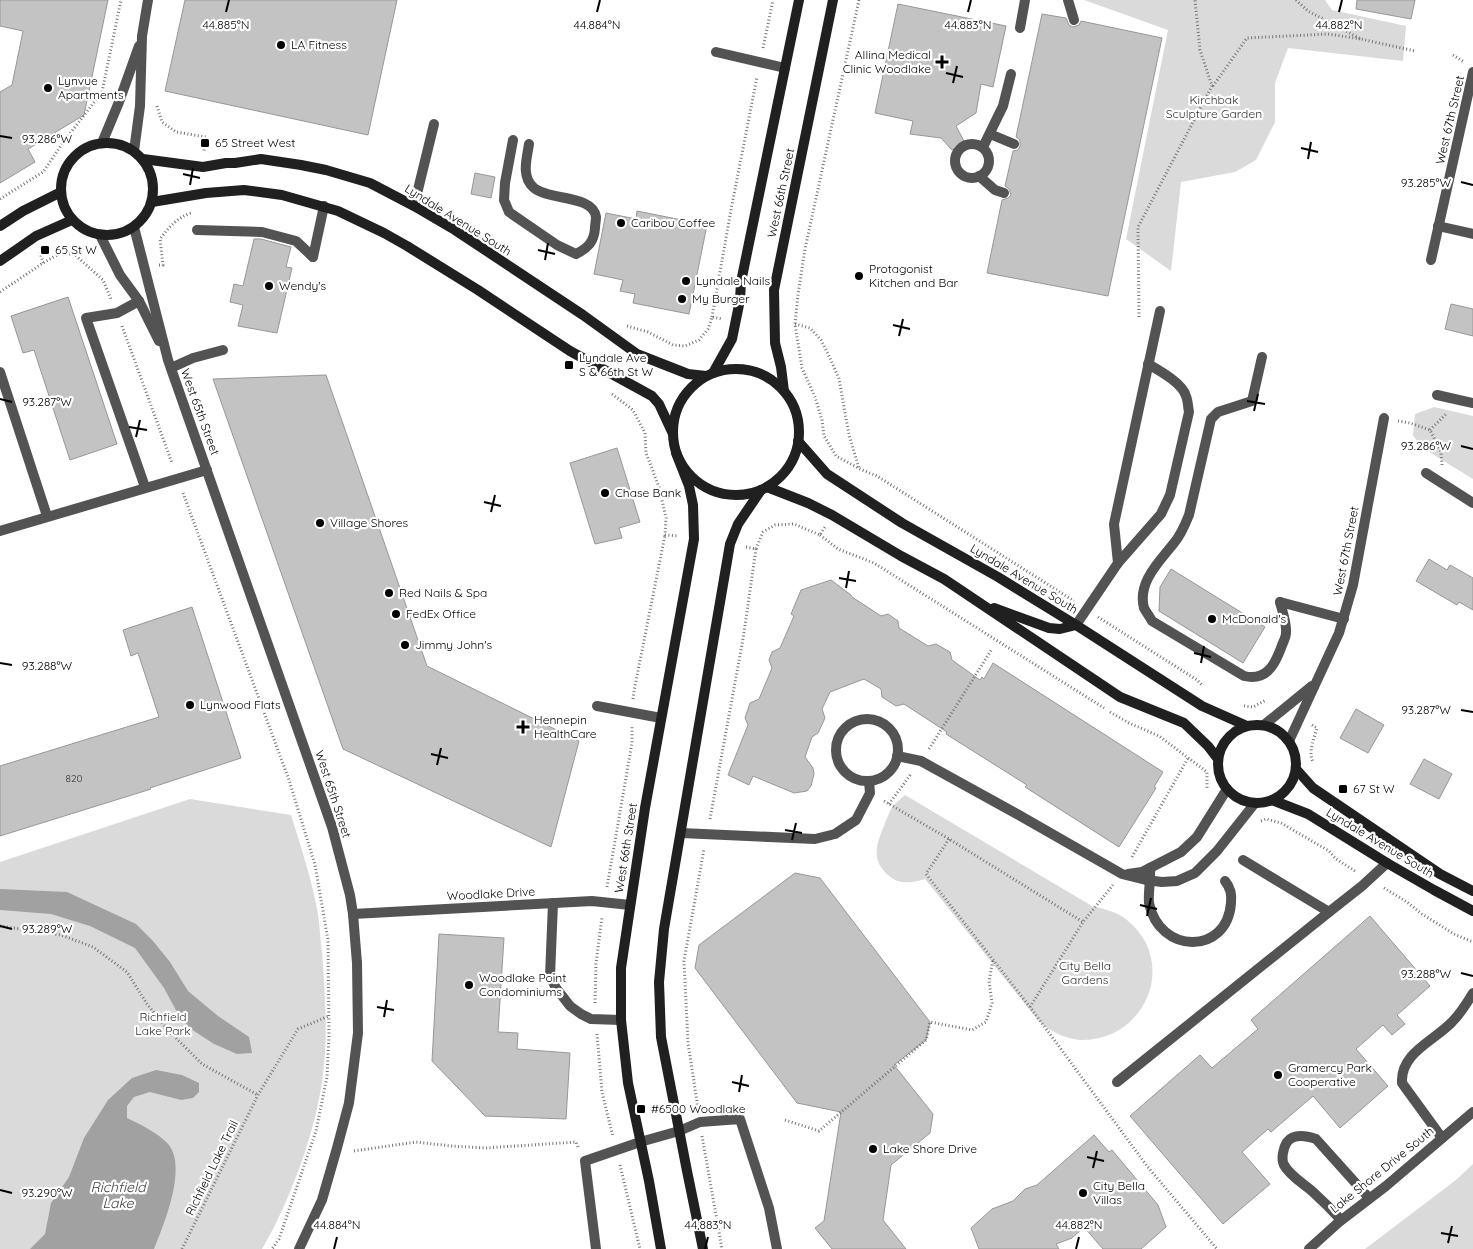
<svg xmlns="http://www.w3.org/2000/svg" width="1473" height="1249" font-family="Quicksand,sans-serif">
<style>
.green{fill:#dadada}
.water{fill:#a1a1a1}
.building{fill:#c3c3c3;stroke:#979797}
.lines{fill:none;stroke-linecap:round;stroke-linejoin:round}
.path{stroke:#757575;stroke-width:3;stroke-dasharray:1 2.5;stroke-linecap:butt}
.service{stroke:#535353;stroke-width:10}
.minor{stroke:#535353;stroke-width:10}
.tertiary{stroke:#535353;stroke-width:10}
.secondary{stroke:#202020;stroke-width:10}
.ticks{fill:none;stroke:#000;stroke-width:2}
.poi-dot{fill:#000;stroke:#fff;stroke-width:2}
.labels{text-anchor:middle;stroke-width:4.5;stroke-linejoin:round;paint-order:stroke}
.number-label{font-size:10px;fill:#313131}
.poi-label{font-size:12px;fill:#000;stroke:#fff;text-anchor:start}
.park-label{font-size:12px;fill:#313131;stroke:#fff}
.street-label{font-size:12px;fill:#000;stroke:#fff}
.water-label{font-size:14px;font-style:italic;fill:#424242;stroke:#fff}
.ticks-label{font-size:12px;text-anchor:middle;fill:#000;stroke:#fff;stroke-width:4.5;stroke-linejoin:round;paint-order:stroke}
</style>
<rect width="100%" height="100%" fill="#fff"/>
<!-- green -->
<g class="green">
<polygon points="1084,0 1325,0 1332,10 1406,26 1403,61 1288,48 1275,83 1275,122 1256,160 1235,172 1181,182 1171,271 1126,239 1168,30"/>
<polygon points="1434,407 1473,416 1473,479 1421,447 1413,435 1415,414"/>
<path d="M905,795l187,111c13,3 25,6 35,14 51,41 20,119 -44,120 -14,0 -30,-7 -41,-16 -5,-4 -9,-10 -13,-15l-104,-130c-13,4 -26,6 -37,-4 -17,-15 -12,-30 -4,-49 3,-7 5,-15 10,-21 3,-4 8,-7 11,-10z"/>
<path d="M190,799l101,16c10,32 21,65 27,99 2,13 2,26 4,38 3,38 6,84 1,122 -6,54 -33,128 -61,175h-262v-387z"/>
<polygon points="1473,1164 1473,1249 1365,1249 1456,1180"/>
</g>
<!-- water -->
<g class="water">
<polygon points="0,889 67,892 136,924 153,941 170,962 188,991 218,1016 249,1037 252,1053 237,1054 214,1044 191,1029 178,1014 164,988 135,948 90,926 51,914 0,910"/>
<path d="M156,1070l26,5 17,8v9l-6,6 -12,2 -31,-8 -16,5 -7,9v12c13,6 33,16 42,27 18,24 -5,79 -15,104h-124l15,-15 6,-31 18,-26 15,-39 24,-38 24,-22z"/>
</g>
<!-- building -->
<g class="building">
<polygon points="0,0 108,0 84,115 28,149 35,162 0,183 0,92 12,85 23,31 0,26"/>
<polygon points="185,0 397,0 368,135 165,91"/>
<polygon points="1357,0 1415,0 1411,19 1356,9"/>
<polygon points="898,4 1006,26 993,87 981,84 976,113 956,126 965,143 952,150 941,138 910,134 913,121 875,113"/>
<polygon points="1042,14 1066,18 1069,25 1073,27 1079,25 1081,21 1162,38 1108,296 987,273 1002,200 1008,198 1011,195 1009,189 1005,186 1013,151 1018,150 1020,146 1020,140 1016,137"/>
<polygon points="475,173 495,177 491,198 471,194"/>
<polygon points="637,211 707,225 689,314 633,303 635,294 620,291 623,280 594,274 606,213 636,219"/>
<polygon points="254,239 261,239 291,247 286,267 292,268 277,333 238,326 243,305 230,302 234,284 243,286"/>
<polygon points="68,297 117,444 70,460 34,350 23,353 11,316"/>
<polygon points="1451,304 1473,309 1473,336 1445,329"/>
<polygon points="326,375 427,666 579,741 551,847 343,749 213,379"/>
<polygon points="617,448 640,522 619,528 622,538 595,544 570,463"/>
<polygon points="1429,559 1447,570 1450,565 1473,578 1473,610 1459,602 1457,605 1416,581"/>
<polygon points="1171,569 1265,627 1243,663 1159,611 1160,587"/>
<polygon points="831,580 851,595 852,597 881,616 888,614 898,621 899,628 928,646 936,644 950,652 952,660 980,680 982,677 984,679 993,663 1163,772 1154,787 1156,788 1119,847 1025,787 1027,785 946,734 947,732 904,704 896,706 882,697 881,689 864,679 830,692 822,709 825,718 818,733 812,737 805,757 813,768 814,774 811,786 807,791 794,793 753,776 749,785 728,775 748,725 745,718 750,703 759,699 772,668 769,660 772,652 780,648 794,616 791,614 801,590"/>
<polygon points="192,607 241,758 150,788 151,789 0,836 0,766 159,717 138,653 131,656 123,630"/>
<polygon points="1356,709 1384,725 1368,753 1340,738"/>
<polygon points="1424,759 1452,774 1439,799 1410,784"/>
<polygon points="795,873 820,878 930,1022 926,1040 894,1065 933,1114 930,1133 891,1165 883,1220 906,1249 832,1249 815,1228 824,1221 841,1112 797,1103 695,968 699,945"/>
<polygon points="1370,916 1430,986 1397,1015 1405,1024 1392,1035 1383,1025 1356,1049 1388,1086 1340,1128 1313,1096 1271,1132 1268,1129 1242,1152 1270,1184 1223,1224 1130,1116 1200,1055 1212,1068 1258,1029 1251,1020"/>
<polygon points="439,934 504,938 498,1032 518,1033 517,1049 570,1053 566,1119 485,1116 432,1061"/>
<polygon points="1094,1135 1109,1152 1112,1150 1158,1205 1166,1227 1141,1249 1103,1249 1084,1227 1072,1238 1056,1244 1059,1249 979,1249 971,1228 992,1209 1013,1201 1025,1189 1037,1185"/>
</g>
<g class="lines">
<!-- path -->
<g class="path">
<polyline points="859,0 805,249 798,295 795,324 802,368 815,397 822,420 824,436 836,456 860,469 877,476 1074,601"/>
<polyline points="1296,0 1308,11 1361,39 1415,51"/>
<polyline points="763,48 773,0"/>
<polyline points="1453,55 1464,62"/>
<polyline points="1213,86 1247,38 1328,34 1361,39"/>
<polyline points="157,106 162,122 176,132 206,137 204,151"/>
<polyline points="0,199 43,172 65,140 102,92 121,0"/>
<polyline points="40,252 43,263"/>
<path d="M159,265h4l-3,-26c9,-12 17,-21 31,-26"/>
<polyline points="0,292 43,263 59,254 74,254 103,280 111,299"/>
<polyline points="712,317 731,210 757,77"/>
<polyline points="1139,317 1138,227 1212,86 1200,50 1195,0"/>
<polyline points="795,324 810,328 821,340 830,358 839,379 849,435 859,468"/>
<polyline points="122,326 172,463"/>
<polyline points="627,326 648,332 673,345 685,346 699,340 708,329 712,317 722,319"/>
<polyline points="612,394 633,410 645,433 646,453 659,487 666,518 665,535 678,536"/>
<polyline points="1398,421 1410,423 1430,430 1441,452 1442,465"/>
<polyline points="1430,430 1447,413"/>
<polyline points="183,493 289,780 315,865 328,940 329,1036 327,1077 316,1131 279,1239 272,1249"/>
<polyline points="820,535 838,549 874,563 1104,708"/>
<polyline points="746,547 756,549 763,532 775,525 794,524 820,535 825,527"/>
<polyline points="1098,617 1197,680 1203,686"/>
<polyline points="633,699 634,691 665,535"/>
<polyline points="1244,706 1253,707 1266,700"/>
<polyline points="1110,712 1129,723 1159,736 1207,772 1207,790"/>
<path d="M1312,725l5,3c-3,11 -9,23 -4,34"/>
<polyline points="929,749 992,649"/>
<polyline points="884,801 949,839 1083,922"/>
<polyline points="889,804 911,774"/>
<polyline points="710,819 743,639 756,549"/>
<polyline points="1261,821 1266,819 1281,823 1329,851 1336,859 1355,871"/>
<polyline points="949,839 926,874 1030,1007 1147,1166 1217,1249"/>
<polyline points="1132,857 1188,758"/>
<polyline points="607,887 632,743 632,727"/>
<polyline points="1384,888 1407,902 1422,914 1454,934 1473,942"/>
<polyline points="0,926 61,935 93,947 127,972 147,1004 168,1030 202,1064 258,1095"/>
<polyline points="595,1003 596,964 602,917"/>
<polyline points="1030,1007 1083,922 1113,885"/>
<polyline points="597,1034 602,1092 613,1137"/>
<polyline points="698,1108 688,1043 684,961 704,849"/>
<polyline points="785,1120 819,1131 926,1040 930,1022 972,1030 986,1022 992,1003 989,981 993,960"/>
<polyline points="702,1136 722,1249"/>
<polyline points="354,1151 416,1142 451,1146 486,1148 576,1142 578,1147"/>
<polyline points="620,1165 640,1249"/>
<polyline points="182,1249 258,1095 298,1029 329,1016"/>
</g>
<!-- service -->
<g class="service">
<polyline points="1020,28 1025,0"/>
<polyline points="716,52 785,68"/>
<polyline points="990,134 1014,144"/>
<path d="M513,140l-8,43 -1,17 5,12 48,33 19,9c12,-6 18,-12 19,-26 0,-3 1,-8 1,-11 -3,-23 -49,-16 -63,-30 -12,-11 -6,-29 -4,-43"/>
<circle cx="972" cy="161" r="17"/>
<polyline points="983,147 1003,106 1011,74"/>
<polyline points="979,176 995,190 1004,193"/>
<polyline points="414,206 434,124"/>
<polyline points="1438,226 1473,234"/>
<polyline points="197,230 262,232 296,241 313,257"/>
<polyline points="313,257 324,206"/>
<polyline points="139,301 117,313 86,318 145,487"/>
<path d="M1262,357l-10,44 -34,11 -7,7 -22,96c-4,10 -8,20 -15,28 -14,18 -37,39 -30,65 2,4 6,9 8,13l92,55c21,5 30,-9 37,-28 1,-4 5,-10 5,-15 1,-10 -4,-22 -6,-31"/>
<polyline points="171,368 193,358 223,350"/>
<polyline points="0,372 47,516"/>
<polyline points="0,531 207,470"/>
<path d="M1118,563l43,-49 9,-19 19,-83c-1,-5 -1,-11 -3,-16 -4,-13 -26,-25 -38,-32"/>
<polyline points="1280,602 1344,619"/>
<polyline points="1076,625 1118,563 1114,524 1160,311"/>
<polyline points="597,706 661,718"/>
<circle cx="867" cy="750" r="31"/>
<polyline points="897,756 921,761 1017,814 1122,874 1146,880 1162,882 1177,881 1195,873 1217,851 1255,803"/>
<polyline points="681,833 815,839 835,834 856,820 870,793 869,781"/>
<polyline points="1243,860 1329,912"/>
<path d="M1150,868c1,10 -2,25 -1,35 10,51 78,53 82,0 1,-8 -1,-16 -6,-22"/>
<polyline points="1128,874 1142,872 1181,852 1197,837 1227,789"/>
<polyline points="553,903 550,976 556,988 570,1006 581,1014 591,1019 621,1020"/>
<polyline points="1117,1082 1329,912 1362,886 1387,863"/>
<path d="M1442,1138l-40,-55c-2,-30 32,-42 50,-61 9,-9 15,-19 21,-29"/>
<path d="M1341,1220c-9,-10 -18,-19 -28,-28 -9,-8 -23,-16 -29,-27 -3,-6 -1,-17 3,-23 7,-9 20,-6 29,-3l53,59"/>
<polyline points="596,1249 585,1161 640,1142 679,1131 700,1122 740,1119 769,1208 777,1249"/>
</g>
<!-- minor -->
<g class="minor">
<polyline points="1068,0 1074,20"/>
<polyline points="1431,260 1473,72"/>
<polyline points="1437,395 1473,403"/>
<polyline points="1426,473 1473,503"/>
<polyline points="1264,725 1312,686"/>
<polyline points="1289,741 1339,633 1353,585 1384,418"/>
<polyline points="353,914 592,901 630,905"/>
<polyline points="1309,1249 1339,1222 1386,1186 1473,1112"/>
</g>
<!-- tertiary -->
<g class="tertiary">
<polyline points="102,143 119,102 139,46"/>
<polyline points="134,151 140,106 142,36 148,0"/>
<polyline points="134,227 168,360 332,827 350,895 353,914 357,963 358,1033 349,1103 337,1148 322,1200 299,1249"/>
<polyline points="100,235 120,275 139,301 159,341"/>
</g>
<!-- secondary -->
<g class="secondary">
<circle cx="107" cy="189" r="46"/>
<polyline points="143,159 203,167 226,163 235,163 261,159 301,165 326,170 370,183 414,206 455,230 583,315 637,354 688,374 706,376"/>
<polyline points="152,202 206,193 244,190 282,195 338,211 384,233 407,246 478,290 570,351 652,396 659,404 673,434"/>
<polyline points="0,226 23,211 61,192"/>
<polyline points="0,261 36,236 72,220"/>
<circle cx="736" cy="432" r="63"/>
<polyline points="713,373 732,339 740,300 741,282 799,0"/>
<polyline points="784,391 781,367 775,343 774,290 833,0"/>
<polyline points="798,441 827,474 902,523 998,577 1076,625 1202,706 1247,726"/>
<polyline points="767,487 808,503 832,515 901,556 944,579 1120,697 1184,723 1208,746 1218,759"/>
<polyline points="994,608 1049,628 1060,629 1076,625"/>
<circle cx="1257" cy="764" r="39"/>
<polyline points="1296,769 1313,788 1440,874 1473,891"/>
<polyline points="1272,800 1308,814 1387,863 1434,890 1473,911"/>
<polyline points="661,1249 649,1181 628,1083 621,1020 621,968 645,808 694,539 693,505 689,486 676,453"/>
<polyline points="703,1249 687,1171 661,1037 659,982 664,929 730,544 738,524 761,490"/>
</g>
</g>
<!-- ticks -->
<path class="ticks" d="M226,12l3,-12M597,12l3,-12M968,12l3,-12M1339,12l3,-12M946,73l17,4M953,83l4,-17M0,136l12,2M1301,148l17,4M1308,159l3,-17M183,174l17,4M1461,182l12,3M190,185l3,-17M538,250l17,4M545,260l3,-17M893,325l17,4M899,336l4,-17M0,399l12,3M1247,401l18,3M1254,411l4,-17M129,427l18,3M136,437l4,-17M1461,446l12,3M484,502l17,4M491,512l4,-17M839,578l17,3M846,588l3,-17M1194,653l17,4M0,663l12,2M1201,663l3,-17M1461,710l12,2M431,754l17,4M437,765l4,-17M785,830l17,3M792,840l4,-17M1140,905l17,4M1147,916l4,-18M0,926l12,3M1461,973l12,3M377,1007l17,3M384,1017l3,-17M732,1082l17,4M739,1092l3,-17M1087,1157l17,4M1093,1168l4,-17M0,1190l12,3M1441,1233l17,3M1448,1243l4,-17M334,1249l3,-12M705,1249l3,-12M1076,1249l3,-12"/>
<!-- markers -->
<g class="poi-dot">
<circle cx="281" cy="45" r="5"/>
<path d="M939.5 54.5h5v5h5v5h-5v5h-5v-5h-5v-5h5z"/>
<circle cx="48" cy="88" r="5"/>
<rect x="200" y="138" width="10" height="10" rx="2.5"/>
<circle cx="621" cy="223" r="5"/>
<rect x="40" y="245" width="10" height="10" rx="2.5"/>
<circle cx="859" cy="276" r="5"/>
<circle cx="686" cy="281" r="5"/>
<circle cx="269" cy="286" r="5"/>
<circle cx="682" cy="299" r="5"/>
<rect x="564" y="360" width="10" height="10" rx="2.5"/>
<circle cx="605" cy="493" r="5"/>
<circle cx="320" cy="523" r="5"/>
<circle cx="389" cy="593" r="5"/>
<circle cx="396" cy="614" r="5"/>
<circle cx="1212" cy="619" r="5"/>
<circle cx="405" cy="645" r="5"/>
<circle cx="190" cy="705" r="5"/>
<path d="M520.5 719.5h5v5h5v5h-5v5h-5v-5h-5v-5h5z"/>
<rect x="1338" y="784" width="10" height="10" rx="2.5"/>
<circle cx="469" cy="985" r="5"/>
<circle cx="1278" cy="1075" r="5"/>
<rect x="636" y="1104" width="10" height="10" rx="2.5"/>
<circle cx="873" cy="1149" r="5"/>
<circle cx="1083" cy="1193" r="5"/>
</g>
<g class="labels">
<!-- number labels -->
<g class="number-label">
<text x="74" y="782">820</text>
</g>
<!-- poi labels -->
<g class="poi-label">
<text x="291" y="49">LA Fitness</text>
<text x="931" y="59" text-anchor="end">Allina Medical<tspan x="931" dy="14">Clinic Woodlake</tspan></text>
<text x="58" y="85">Lynvue<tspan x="58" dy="14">Apartments</tspan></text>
<text x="215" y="147">65 Street West</text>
<text x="631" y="227">Caribou Coffee</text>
<text x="55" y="254">65 St W</text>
<text x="869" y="273">Protagonist<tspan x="869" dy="14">Kitchen and Bar</tspan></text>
<text x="696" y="285">Lyndale Nails</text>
<text x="279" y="290">Wendy's</text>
<text x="692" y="303">My Burger</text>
<text x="579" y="362">Lyndale Ave<tspan x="579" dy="14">S &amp; 66th St W</tspan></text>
<text x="615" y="497">Chase Bank</text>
<text x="330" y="527">Village Shores</text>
<text x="399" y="597">Red Nails &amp; Spa</text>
<text x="406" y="618">FedEx Office</text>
<text x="1222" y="623">McDonald's</text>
<text x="415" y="649">Jimmy John's</text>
<text x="200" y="709">Lynwood Flats</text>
<text x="534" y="724">Hennepin<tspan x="534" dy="14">HealthCare</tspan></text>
<text x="1353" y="793">67 St W</text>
<text x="479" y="982">Woodlake Point<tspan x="479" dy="14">Condominiums</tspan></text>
<text x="1288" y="1072">Gramercy Park<tspan x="1288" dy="14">Cooperative</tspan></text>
<text x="651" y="1113">#6500 Woodlake</text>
<text x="883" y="1153">Lake Shore Drive</text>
<text x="1093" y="1190">City Bella<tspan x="1093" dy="14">Villas</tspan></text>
</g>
<!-- park labels -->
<g class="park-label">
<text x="1214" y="104">Kirchbak<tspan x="1214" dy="14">Sculpture Garden</tspan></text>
<text x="1085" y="970">City Bella<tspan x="1085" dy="14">Gardens</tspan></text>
<text x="163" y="1021">Richfield<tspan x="163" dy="14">Lake Park</tspan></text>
</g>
<!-- street labels -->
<g class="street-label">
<text transform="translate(1450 120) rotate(-77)" y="4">West 67th Street</text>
<text transform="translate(781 193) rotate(-78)" y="4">West 66th Street</text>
<text transform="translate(458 220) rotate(32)" y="4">Lyndale Avenue South</text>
<text transform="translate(200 412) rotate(70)" y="4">West 65th Street</text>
<text transform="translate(1346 551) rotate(-79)" y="4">West 67th Street</text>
<text transform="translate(1024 579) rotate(31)" y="4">Lyndale Avenue South</text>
<text transform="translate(333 794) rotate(72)" y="4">West 65th Street</text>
<text transform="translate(1380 843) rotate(31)" y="4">Lyndale Avenue South</text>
<text transform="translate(626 848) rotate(-81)" y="4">West 66th Street</text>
<text transform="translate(491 894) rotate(-3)" y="4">Woodlake Drive</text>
<text transform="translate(212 1168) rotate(-64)" y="4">Richfield Lake Trail</text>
<text transform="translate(1382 1170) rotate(-39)" y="4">Lake Shore Drive South</text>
</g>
<!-- water labels -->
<g class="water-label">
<text x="118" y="1192">Richfield<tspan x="118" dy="16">Lake</tspan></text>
</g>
</g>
<g class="ticks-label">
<text x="226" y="29">44.885°N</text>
<text x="597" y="29">44.884°N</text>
<text x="968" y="29">44.883°N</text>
<text x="1339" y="29">44.882°N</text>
<text x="47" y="143">93.286°W</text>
<text x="1426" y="187">93.285°W</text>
<text x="47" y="406">93.287°W</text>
<text x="1426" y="450">93.286°W</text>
<text x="47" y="670">93.288°W</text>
<text x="1426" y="714">93.287°W</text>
<text x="47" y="933">93.289°W</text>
<text x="1426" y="978">93.288°W</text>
<text x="47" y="1197">93.290°W</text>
<text x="337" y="1229">44.884°N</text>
<text x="708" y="1229">44.883°N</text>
<text x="1079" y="1229">44.882°N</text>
</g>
</svg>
